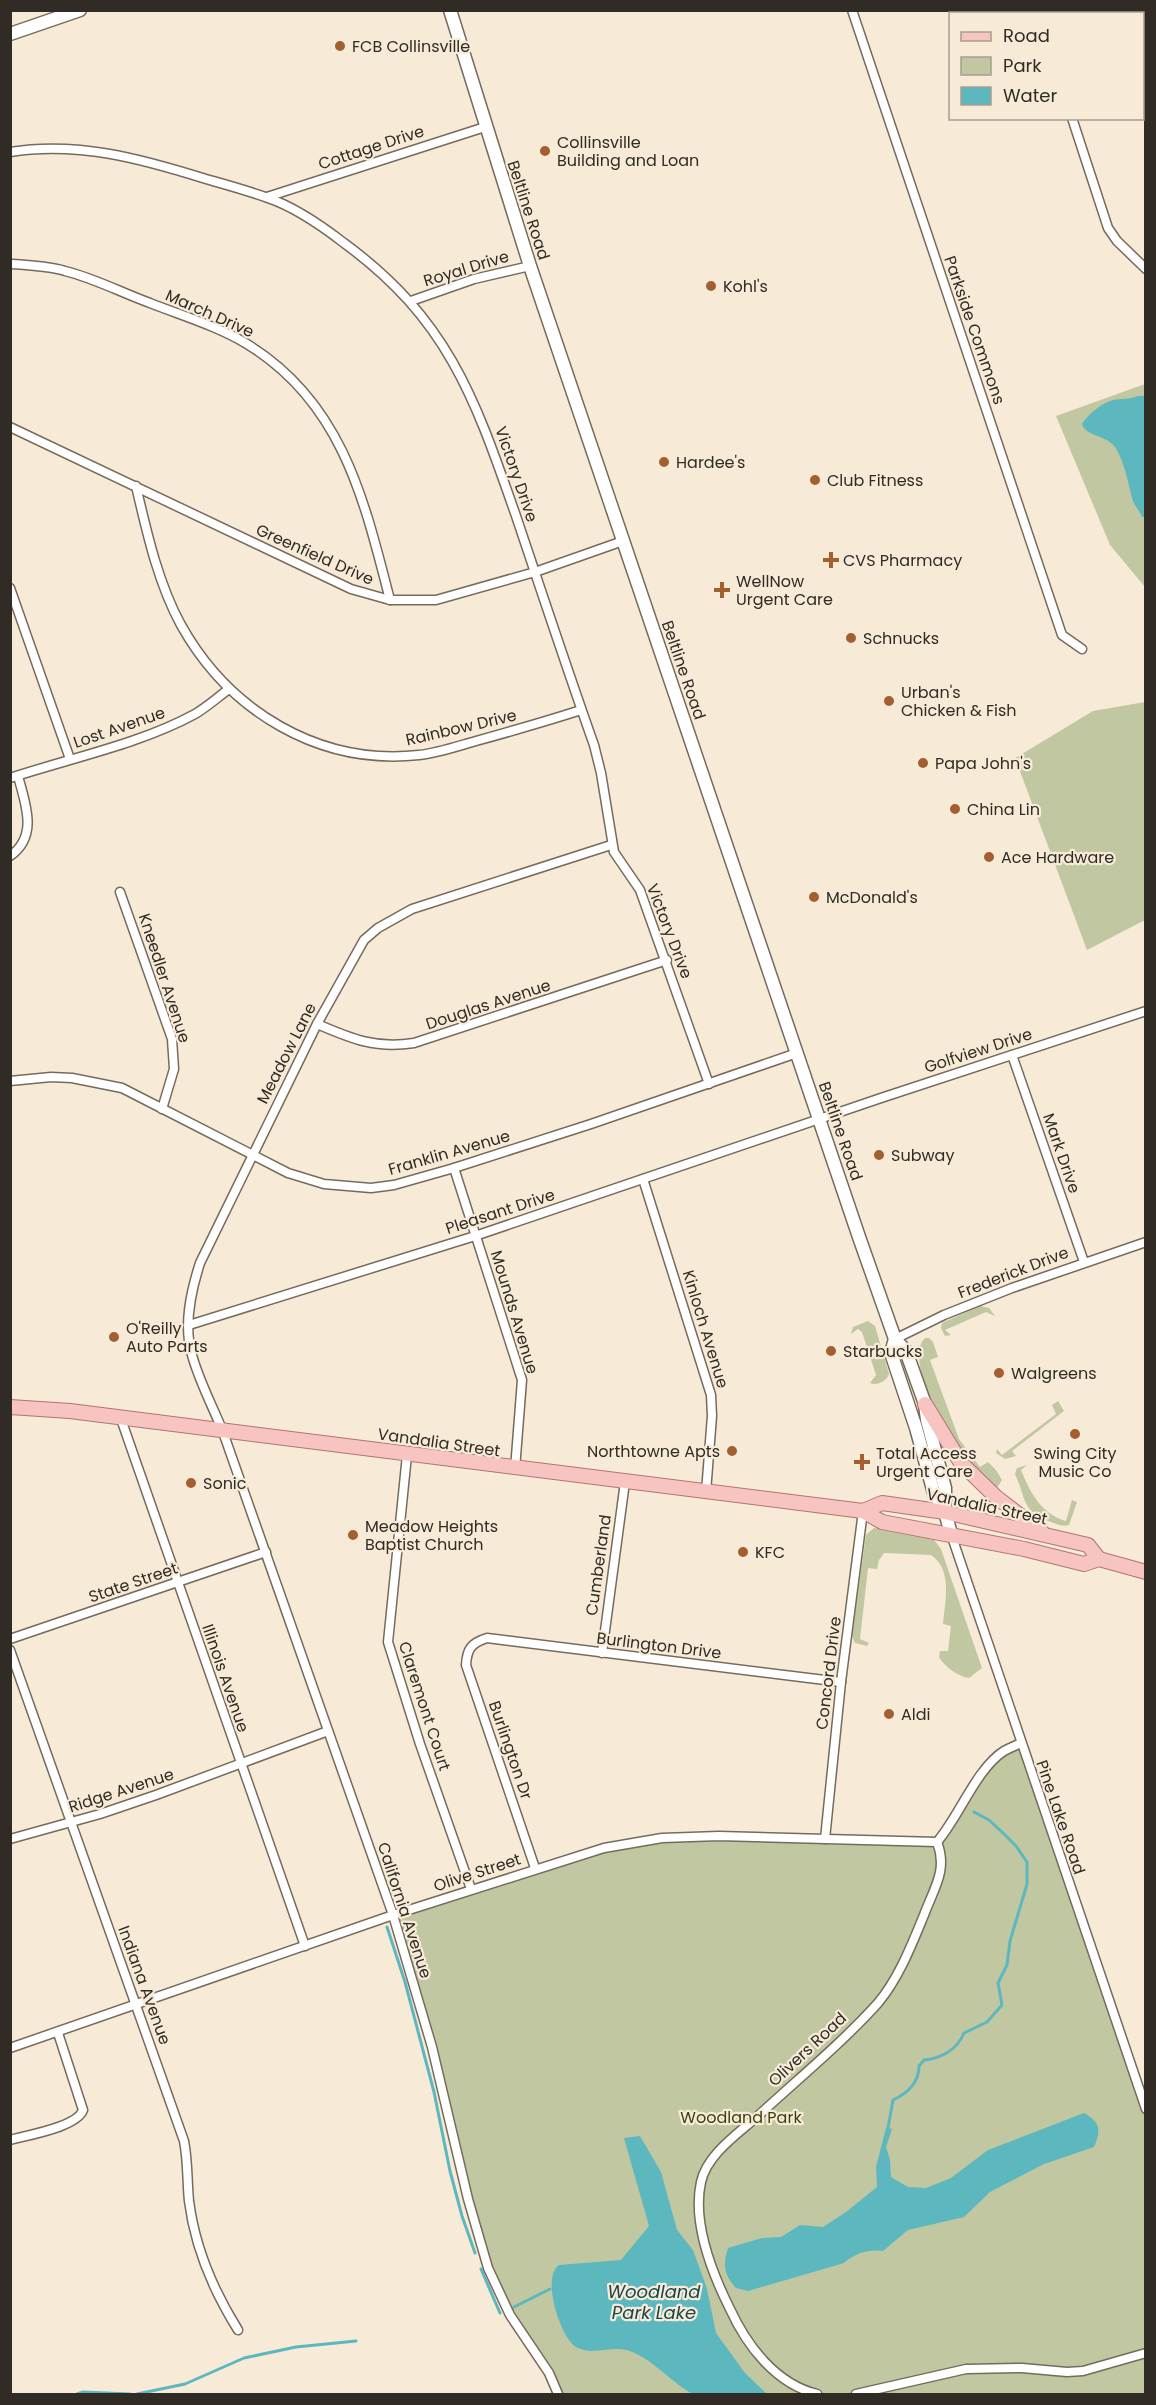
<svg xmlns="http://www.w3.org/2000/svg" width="1156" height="2405" font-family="Poppins,sans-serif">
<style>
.green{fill:#c1c7a1}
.water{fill:#5db7bf}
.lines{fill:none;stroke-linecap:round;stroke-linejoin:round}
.stream{stroke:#5db7bf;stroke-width:3}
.street-casing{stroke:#766b5b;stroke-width:11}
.secondary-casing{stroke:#766b5b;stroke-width:15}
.primary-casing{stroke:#af7471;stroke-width:16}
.street{stroke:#fff;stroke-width:8}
.secondary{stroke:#fff;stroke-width:12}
.primary{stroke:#f8c4c2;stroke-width:14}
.poi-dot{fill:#a45f31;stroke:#f7ebd8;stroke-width:2}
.labels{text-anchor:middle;stroke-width:4.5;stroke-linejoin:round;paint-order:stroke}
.poi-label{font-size:16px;fill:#302b24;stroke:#f7ebd8;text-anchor:start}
.street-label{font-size:16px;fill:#302b24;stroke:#f7ebd8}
.park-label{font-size:16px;fill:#3b400f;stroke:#f7ebd8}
.water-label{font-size:18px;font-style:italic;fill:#1b4549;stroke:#f7ebd8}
</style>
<rect width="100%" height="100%" fill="#f7ebd8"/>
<!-- green -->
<g class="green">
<polygon points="1145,384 1145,587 1110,545 1056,416"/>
<polygon points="1145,702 1145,920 1087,950 1015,758 1093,711"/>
<polygon points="980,1306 989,1308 995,1316 986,1312 945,1330 951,1335 945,1336 941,1328 942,1323"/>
<path d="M868,1321l7,5 14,48c-2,7 -12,12 -19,9l6,-8 -14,-43 -4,-3 -7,5 2,-7z"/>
<path d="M925,1338h4l4,4 5,15 -8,3 29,79 21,28 8,-5 8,8 6,10 -5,8c-28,-9 -99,-126 -72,-150z"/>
<polygon points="1058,1401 1064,1411 1012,1451 1016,1456 1005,1459 996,1453 997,1449 1002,1455 1056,1414 1052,1405"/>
<path d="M1027,1465l-6,5c9,22 20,44 45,51l6,-21 5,2 -8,23c-7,2 -12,-1 -18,-3 -30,-11 -24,-22 -36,-48l2,-6z"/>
<path d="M874,1528l58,9 9,12 41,119 -13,10c-12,-2 -24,-11 -30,-21l1,-6h8l3,-25 -8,-2c2,-22 10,-54 -12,-69l-47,-2 -5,7 -2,9 -9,-1 -8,71 9,4 -2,3 -12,-3 -3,-7 14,-101z"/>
<polygon points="1021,1743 1145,2111 1145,2394 557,2394 504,2304 475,2223 393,1915 604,1848 688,1837 937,1842 1002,1752"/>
</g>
<!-- water -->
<g class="water">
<path d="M1138,396h8v121h-4c-2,-5 -7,-11 -9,-16 -5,-17 -8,-39 -18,-54 -9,-12 -30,-11 -33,-23 6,-10 20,-21 31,-24 9,-2 16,0 25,-4z"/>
<path d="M1084,2113c17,9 17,18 10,34l-50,17 -54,28 -26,25 -56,13 -25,21c-14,-2 -28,2 -39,12l-96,28 -12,-3c-13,-14 -13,-24 -8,-40l34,-10 19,-1 19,-12 23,2 23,-15 31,-25 -1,-20 10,-39 6,1 -6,18 4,13 1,17 17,10 18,1 25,-10 37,-28z"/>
<path d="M640,2136l21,36 16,58 16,20 14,39 9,44 29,40 22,21c-20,1 -55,4 -73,0 -8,-1 -37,-28 -47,-34 -6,-4 -15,-9 -21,-10 -16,-4 -35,6 -50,-3 -16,-10 -35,-70 -17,-82l62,-5 28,-34 -25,-88z"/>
</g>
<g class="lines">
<!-- stream -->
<g class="stream">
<polyline points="387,1927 405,1982 434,2092 450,2171 462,2216 475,2253"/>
<path d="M888,2128l5,-28c15,-7 26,-17 26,-34l5,-6c17,-2 33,-10 40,-27l23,-11 15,-17 -4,-22 9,-18 3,-24 17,-57v-22l-11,-16 -14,-14 -13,-12 -15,-8"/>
<polyline points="481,2269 500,2313"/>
<polyline points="514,2307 550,2289"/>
<polyline points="77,2394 83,2392 130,2394"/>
<polyline points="137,2394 185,2384 244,2358 296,2347 356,2341"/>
</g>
<!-- street casing -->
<g class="street-casing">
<g id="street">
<polyline points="852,10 1062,635 1082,649"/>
<polyline points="1035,10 1036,14"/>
<polyline points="1072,118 1108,228 1117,241 1146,269"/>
<path d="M10,152c68,-11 132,7 196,27 21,6 43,12 62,19 27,9 54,28 76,45 105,77 131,156 172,273 26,77 51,153 78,229l7,28 13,79 26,38 69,194"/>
<polyline points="267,197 485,127"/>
<path d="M10,264c18,1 38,2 55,7 29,7 57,22 85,32 33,13 67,23 97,41 95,58 117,155 143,256"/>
<polyline points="411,301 474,279 530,266"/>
<polyline points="10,427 351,589 390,600 436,600 535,572 623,541"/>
<path d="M136,486c11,47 22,97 45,139 48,86 138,141 238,130 19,-2 39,-9 57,-14 36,-10 71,-20 105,-31"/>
<polyline points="10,588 70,759"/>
<path d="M10,778c61,-20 130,-34 185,-64 12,-7 23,-17 34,-25"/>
<path d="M10,856c29,-20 15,-53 8,-80"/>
<polyline points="120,892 172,1039 174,1069 162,1109"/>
<path d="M317,1024c35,15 58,25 97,19l253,-83"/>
<polyline points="1012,1055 1084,1262"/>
<polyline points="10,1081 51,1077 72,1078 122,1088 288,1173 324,1184 371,1188 394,1185 454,1168 591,1124 797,1053"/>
<polyline points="454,1168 522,1380 515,1469"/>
<polyline points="643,1179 711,1395 712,1416 706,1492"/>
<polyline points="189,1325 475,1236 881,1098 1146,1011"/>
<polyline points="895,1339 944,1315 1012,1288 1146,1242"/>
<polyline points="121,1419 305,1946"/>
<polyline points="407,1455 388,1642 420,1744 471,1889"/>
<polyline points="951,1534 1146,2109"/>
<polyline points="10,1639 266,1552"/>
<path d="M10,1650l174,491c4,20 3,40 5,60 6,47 24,89 49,129"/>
<polyline points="602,1653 625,1482"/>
<polyline points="10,1839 100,1814 156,1795 328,1731"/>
<polyline points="825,1839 841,1682 863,1511"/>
<path d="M937,1842c22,-25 39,-73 67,-91 5,-3 11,-5 17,-8"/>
<path d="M535,1868l-69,-203c1,-16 5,-22 21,-27l354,44"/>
<polyline points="10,2048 393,1915 604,1848 662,1838 719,1836 937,1842"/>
<path d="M10,2140c18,-5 67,-13 73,-30l-25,-77"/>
<path d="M558,2394l-9,-21 -39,-58 -22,-47 -20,-69 -36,-152 -39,-132 -170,-483c-10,-25 -24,-51 -31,-77 -9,-30 -1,-64 8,-92l117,-239 47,-84 14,-12 34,-19 199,-64"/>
<path d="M817,2394c-41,-10 -70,-48 -87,-85 -18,-36 -38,-86 -29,-127 6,-28 38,-49 58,-67 40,-37 83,-72 119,-112 21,-25 34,-59 46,-88 10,-27 24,-45 13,-73"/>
<polyline points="856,2394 966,2369 1022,2368 1067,2372 1083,2371 1146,2353"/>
</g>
</g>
<!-- secondary casing -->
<g class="secondary-casing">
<g id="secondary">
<polyline points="450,10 530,266 859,1237 895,1339 906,1351 925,1404 927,1420 945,1488 945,1512"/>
<polyline points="10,34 80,10"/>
<polyline points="895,1339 891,1353 916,1428 934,1493 945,1512 951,1534"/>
</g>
</g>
<!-- primary casing -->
<g class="primary-casing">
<g id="primary">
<polyline points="925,1404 961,1463 996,1497 1043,1533"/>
<polyline points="10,1407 70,1411 863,1511 882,1522 1024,1549 1084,1564 1099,1559 1146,1572"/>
<polyline points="863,1511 882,1503 945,1512 1088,1545 1099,1559"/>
</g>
</g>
<!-- street -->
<use href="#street" class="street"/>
<!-- secondary -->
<use href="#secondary" class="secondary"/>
<!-- primary -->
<use href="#primary" class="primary"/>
</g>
<!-- markers -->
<g class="poi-dot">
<circle cx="340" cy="46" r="6"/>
<circle cx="545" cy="151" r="6"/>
<circle cx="711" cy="286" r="6"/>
<circle cx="664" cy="462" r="6"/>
<circle cx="815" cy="480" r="6"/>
<path d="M828 551h6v6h6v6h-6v6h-6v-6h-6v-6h6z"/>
<path d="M719 581h6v6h6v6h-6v6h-6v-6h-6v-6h6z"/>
<circle cx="851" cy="638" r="6"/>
<circle cx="889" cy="701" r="6"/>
<circle cx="923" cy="763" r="6"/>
<circle cx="955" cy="809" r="6"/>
<circle cx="989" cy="857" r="6"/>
<circle cx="814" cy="897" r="6"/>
<circle cx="879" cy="1155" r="6"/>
<circle cx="114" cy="1337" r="6"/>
<circle cx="831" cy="1351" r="6"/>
<circle cx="999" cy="1373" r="6"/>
<circle cx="1075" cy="1434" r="6"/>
<circle cx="732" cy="1451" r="6"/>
<path d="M859 1453h6v6h6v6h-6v6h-6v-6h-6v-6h6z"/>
<circle cx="191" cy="1483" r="6"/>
<circle cx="353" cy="1535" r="6"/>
<circle cx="743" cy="1552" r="6"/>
<circle cx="889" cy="1714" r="6"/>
</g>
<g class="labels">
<!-- poi labels -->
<g class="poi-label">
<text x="352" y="52">FCB Collinsville</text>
<text x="557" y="148">Collinsville<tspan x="557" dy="18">Building and Loan</tspan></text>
<text x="723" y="292">Kohl's</text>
<text x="676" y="468">Hardee's</text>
<text x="827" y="486">Club Fitness</text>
<text x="843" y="566">CVS Pharmacy</text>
<text x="736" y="587">WellNow<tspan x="736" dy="18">Urgent Care</tspan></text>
<text x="863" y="644">Schnucks</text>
<text x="901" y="698">Urban's<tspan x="901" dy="18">Chicken &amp; Fish</tspan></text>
<text x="935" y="769">Papa John's</text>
<text x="967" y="815">China Lin</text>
<text x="1001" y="863">Ace Hardware</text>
<text x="826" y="903">McDonald's</text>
<text x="891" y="1161">Subway</text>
<text x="126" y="1334">O'Reilly<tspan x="126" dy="18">Auto Parts</tspan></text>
<text x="843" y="1357">Starbucks</text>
<text x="1011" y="1379">Walgreens</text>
<text x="720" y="1457" text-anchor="end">Northtowne Apts</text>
<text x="876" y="1459">Total Access<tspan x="876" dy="18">Urgent Care</tspan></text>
<text x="1075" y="1459" text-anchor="middle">Swing City<tspan x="1075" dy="18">Music Co</tspan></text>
<text x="203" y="1489">Sonic</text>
<text x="365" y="1532">Meadow Heights<tspan x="365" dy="18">Baptist Church</tspan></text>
<text x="755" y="1558">KFC</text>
<text x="901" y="1720">Aldi</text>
</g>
<!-- street labels -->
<g class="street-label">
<text transform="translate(371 147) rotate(-18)" y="6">Cottage Drive</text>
<text transform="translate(529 210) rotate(72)" y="6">Beltline Road</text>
<text transform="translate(466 268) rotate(-17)" y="6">Royal Drive</text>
<text transform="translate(210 313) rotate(24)" y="6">March Drive</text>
<text transform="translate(975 330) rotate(71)" y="6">Parkside Commons</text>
<text transform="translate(517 474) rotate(71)" y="6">Victory Drive</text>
<text transform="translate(315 554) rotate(24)" y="6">Greenfield Drive</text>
<text transform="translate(684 670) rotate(71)" y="6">Beltline Road</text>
<text transform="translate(119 727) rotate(-19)" y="6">Lost Avenue</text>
<text transform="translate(461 727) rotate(-13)" y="6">Rainbow Drive</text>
<text transform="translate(670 931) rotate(69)" y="6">Victory Drive</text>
<text transform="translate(165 978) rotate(72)" y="6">Kneedler Avenue</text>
<text transform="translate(488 1004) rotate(-18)" y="6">Douglas Avenue</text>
<text transform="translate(978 1050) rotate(-18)" y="6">Golfview Drive</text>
<text transform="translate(286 1053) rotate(-63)" y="6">Meadow Lane</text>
<text transform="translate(841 1131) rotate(71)" y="6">Beltline Road</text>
<text transform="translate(449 1152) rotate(-16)" y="6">Franklin Avenue</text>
<text transform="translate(1062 1153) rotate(71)" y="6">Mark Drive</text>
<text transform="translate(500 1211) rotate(-18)" y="6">Pleasant Drive</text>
<text transform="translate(1013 1272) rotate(-21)" y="6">Frederick Drive</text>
<text transform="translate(515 1312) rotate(73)" y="6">Mounds Avenue</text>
<text transform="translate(706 1329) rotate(73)" y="6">Kinloch Avenue</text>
<text transform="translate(439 1442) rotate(8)" y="6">Vandalia Street</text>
<text transform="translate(987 1506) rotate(12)" y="6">Vandalia Street</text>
<text transform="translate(598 1565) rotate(-82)" y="6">Cumberland</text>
<text transform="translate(133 1582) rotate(-19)" y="6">State Street</text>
<text transform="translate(659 1645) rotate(7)" y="6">Burlington Drive</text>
<text transform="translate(828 1673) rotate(-83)" y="6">Concord Drive</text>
<text transform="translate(226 1678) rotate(71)" y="6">Illinois Avenue</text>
<text transform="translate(425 1706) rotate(72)" y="6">Claremont Court</text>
<text transform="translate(511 1750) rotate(71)" y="6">Burlington Dr</text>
<text transform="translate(121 1790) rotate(-18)" y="6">Ridge Avenue</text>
<text transform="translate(1061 1817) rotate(71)" y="6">Pine Lake Road</text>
<text transform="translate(477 1872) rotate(-18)" y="6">Olive Street</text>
<text transform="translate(405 1910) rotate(72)" y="6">California Avenue</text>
<text transform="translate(145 1985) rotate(70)" y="6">Indiana Avenue</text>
<text transform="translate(807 2049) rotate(-43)" y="6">Olivers Road</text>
</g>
<!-- park labels -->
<g class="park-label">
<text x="741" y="2123">Woodland Park</text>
</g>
<!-- water labels -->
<g class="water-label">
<text x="654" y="2298">Woodland<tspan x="654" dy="21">Park Lake</tspan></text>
</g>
</g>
<!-- border -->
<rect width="1156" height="2405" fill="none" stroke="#302b24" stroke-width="24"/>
<!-- legend -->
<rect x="949" y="12" width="195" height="108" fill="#f7ebd8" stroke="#a79e90" stroke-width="1.5"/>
<rect x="961" y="32" width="30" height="9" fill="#f8c4c2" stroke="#a79e90" stroke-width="1.5"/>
<text x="1003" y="42" font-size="18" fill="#302b24">Road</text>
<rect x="961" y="57" width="30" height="18" fill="#c1c7a1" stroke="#a79e90" stroke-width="1.5"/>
<text x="1003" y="72" font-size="18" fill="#302b24">Park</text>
<rect x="961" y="87" width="30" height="18" fill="#5db7bf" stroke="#a79e90" stroke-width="1.5"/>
<text x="1003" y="102" font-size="18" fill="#302b24">Water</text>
</svg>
